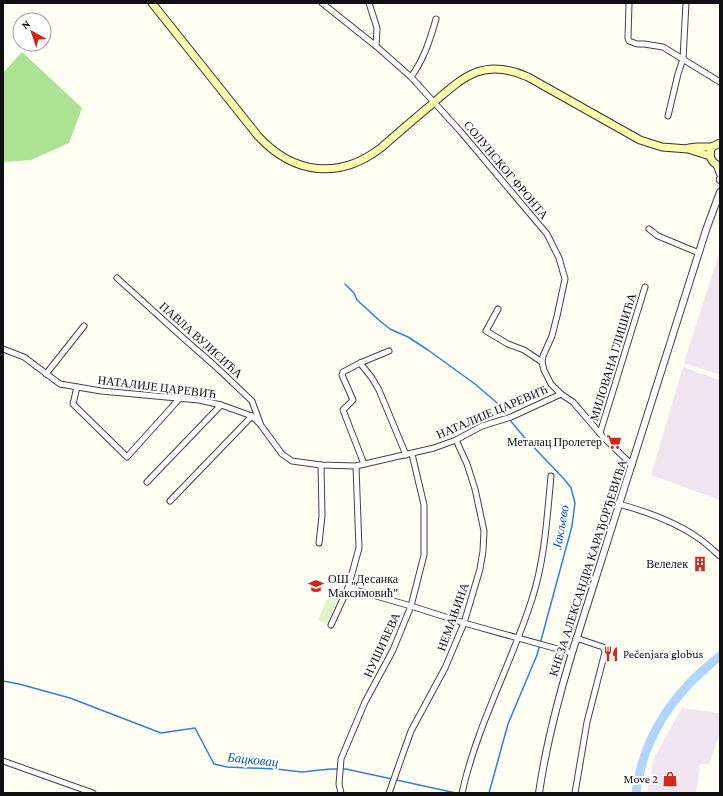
<svg xmlns="http://www.w3.org/2000/svg" width="723" height="796" font-family="'Crimson Pro',serif">
<style>
.industrial{fill:#efe4ef}
.forest{fill:#ace294}
.pitch{fill:#e0f5ca}
.lines{fill:none;stroke-linecap:round;stroke-linejoin:round}
.stream{stroke:#307fdc;stroke-width:1.5}
.river{stroke:#b1d6fd;stroke-width:9}
.minor-casing{stroke:#434343;stroke-width:7}
.tertiary-casing{stroke:#434343;stroke-width:8}
.secondary-casing{stroke:#323232;stroke-width:9}
.minor{stroke:#fff;stroke-width:5}
.tertiary{stroke:#fff;stroke-width:6}
.secondary{stroke:#fcffae;stroke-width:7}
.labels{text-anchor:middle;stroke-width:4;stroke-linejoin:round;paint-order:stroke}
.street-label{font-size:12px;fill:#101010;stroke:#fff}
.poi-label{font-size:12px;fill:#101010;stroke:#fff;text-anchor:end}
.water-label{font-size:13px;font-style:italic;fill:#0950b2;stroke:#fff}
</style>
<rect width="100%" height="100%" fill="#fffef3"/>
<!-- industrial -->
<g class="industrial">
<polygon points="720,250 720,375 684,363"/>
<polygon points="683,367 720,380 720,500 651,475"/>
<polygon points="682,708 720,713 720,734 709,764 700,764 696,793 647,793 654,758"/>
</g>
<!-- forest -->
<polygon class="forest" points="22,52 82,108 69,143 31,160 3,162 3,73"/>
<!-- pitch -->
<polygon class="pitch" points="329,594 338,597 327,624 318,620"/>
<g class="lines">
<!-- stream -->
<g class="stream">
<polyline points="345,284 354,293 357,300 380,321 390,329 408,337 428,350 475,384 496,402 507,416"/>
<polyline points="3,681 19,684 70,698 161,733 195,728 214,764 227,767 276,769 302,772 330,769 346,769 456,793"/>
<polyline points="489,793 508,724 537,655 572,526 575,503 571,488 565,480 524,437 509,419"/>
</g>
<!-- river -->
<path class="river" d="M636,793c5,-41 24,-78 52,-108 10,-11 21,-20 32,-29"/>
<!-- minor casing -->
<g class="minor-casing">
<g id="minor">
<polyline points="322,3 376,46 411,77 461,132 547,234 559,258 565,279 557,316 552,336 543,356 542,362 544,370 551,384 561,394"/>
<polyline points="369,3 377,28 376,46"/>
<polyline points="629,3 628,38 629,41 637,44 644,44 663,47 720,82"/>
<path d="M411,77c13,-18 19,-37 25,-58"/>
<polyline points="668,116 678,74 683,59 686,3"/>
<polyline points="649,229 658,236 699,253"/>
<polyline points="117,278 182,337 214,365 252,401 260,423"/>
<polyline points="498,309 486,331 508,344 524,350 542,362"/>
<polyline points="3,349 24,357 60,384 101,391 199,400 221,405 252,416 260,424 282,454 292,461 321,465 356,466 434,448 456,440 482,426 511,417 561,394 573,402 603,437 632,465"/>
<polyline points="360,363 372,378 379,390 406,455"/>
<polyline points="46,374 84,326"/>
<polyline points="77,387 73,404 127,457 180,398"/>
<polyline points="600,433 645,287"/>
<polyline points="364,464 343,410 353,400 342,375 343,372 360,363 389,351"/>
<polyline points="147,482 221,405"/>
<polyline points="170,501 252,416"/>
<path d="M619,504c29,8 58,18 82,36 7,5 13,11 19,16"/>
<polyline points="319,543 322,516 321,465"/>
<polyline points="348,588 411,606 464,623 572,653"/>
<polyline points="331,625 348,588 359,548 356,466"/>
<polyline points="3,761 93,793"/>
<polyline points="341,793 339,784 341,759 365,702 393,650 411,606 424,555 424,505 412,454"/>
<polyline points="389,793 411,731 445,668 464,623 480,569 483,551 484,531 475,489 467,464 456,440"/>
<path d="M462,793c15,-68 49,-128 70,-194 13,-40 15,-82 19,-123"/>
<polyline points="575,793 587,722 605,652 603,647 576,638"/>
</g>
</g>
<!-- tertiary casing -->
<g class="tertiary-casing">
<g id="tertiary">
<polyline points="717,166 720,174"/>
<polyline points="720,179 720,180"/>
<path d="M539,793c7,-48 19,-94 33,-140l134,-423 14,-38"/>
</g>
</g>
<!-- secondary casing -->
<g class="secondary-casing">
<g id="secondary">
<path d="M152,3l106,133c36,39 82,44 124,11 16,-14 32,-28 49,-42 32,-28 52,-48 97,-28l112,63 22,7 26,2 22,7"/>
<path d="M720,143l-8,4c-4,9 -1,16 8,19"/>
<polyline points="689,148 697,147 712,147"/>
</g>
</g>
<!-- minor -->
<use href="#minor" class="minor"/>
<!-- tertiary -->
<use href="#tertiary" class="tertiary"/>
<!-- secondary -->
<use href="#secondary" class="secondary"/>
</g>
<!-- icons -->
<defs>
<g id="supermarket-bare" transform="scale(1.2)"><path d="M-6-5.5h2.5l.6 2H6L4.5 2H-2.5L-4.4-4H-6ZM-1.5 3.2a1.3 1.3 0 1 0 .1 0ZM3 3.2a1.3 1.3 0 1 0 .1 0Z" fill="#d12917" stroke="#fff" stroke-width="2.5" paint-order="stroke"/></g>
<g id="building-bare" transform="scale(1.2)"><path d="M-4-6H4V6H1V3H-1V6H-4ZM-2.5-4.3h1.7v1.8h-1.7ZM.8-4.3h1.7v1.8H.8ZM-2.5-1h1.7V.8h-1.7ZM.8-1h1.7V.8H.8Z" fill="#d12917" stroke="#fff" stroke-width="2.5" paint-order="stroke"/></g>
<g id="school-bare" transform="scale(1.2)"><path d="M0-5L7-2L0 1L-7-2ZM-4 1L0 2.5L4 1V4Q0 6-4 4Z" fill="#d12917" stroke="#fff" stroke-width="2.5" paint-order="stroke"/></g>
<g id="restaurant-bare" transform="scale(1.2)"><path d="M-5-6h1v4h1v-4h1v4h1v-4h1v5L-1.5 .5V6h-2V.5L-5-1ZM5-6V6H3V1.5H1.5Q1.5-4 5-6Z" fill="#d12917" stroke="#fff" stroke-width="2.5" paint-order="stroke"/></g>
<g id="shop-bare" transform="scale(1.2)"><path d="M-5-2.5h2.3a2.7 3.5 0 0 1 5.4 0H5L5.5 6h-11ZM-1.5-2.5h3a1.5 2.3 0 0 0-3 0Z" fill="#d12917" stroke="#fff" stroke-width="2.5" paint-order="stroke"/></g>
</defs>
<g fill-rule="evenodd">
<use href="#supermarket-bare" x="614" y="442"/>
<use href="#building-bare" x="700" y="564"/>
<use href="#school-bare" x="316" y="586"/>
<use href="#restaurant-bare" x="611" y="654"/>
<use href="#shop-bare" x="670" y="779"/>
</g>
<g class="labels">
<!-- street labels -->
<g class="street-label">
<text transform="translate(506 170) rotate(50)" y="4">СОЛУНСКОГ ФРОНТА</text>
<text transform="translate(201 340) rotate(42)" y="4">ПАВЛА ВУЈИСИЋА</text>
<text transform="translate(613 357) rotate(-73)" y="4">МИЛОВАНА ГЛИШИЋА</text>
<text transform="translate(157 387) rotate(7)" y="4">НАТАЛИЈЕ ЦАРЕВИЋ</text>
<text transform="translate(492 412) rotate(-23)" y="4">НАТАЛИЈЕ ЦАРЕВИЋ</text>
<text transform="translate(588 568) rotate(-72)" y="4">КНЕЗА АЛЕКСАНДРА КАРАЂОРЂЕВИЋА</text>
<text transform="translate(453 617) rotate(-70)" y="4">НЕМАЊИНА</text>
<text transform="translate(382 645) rotate(-65)" y="4">НУШИЋЕВА</text>
</g>
<!-- poi labels -->
<g class="poi-label">
<text x="602" y="446">Металац Пролетер</text>
<text x="688" y="568">Велелек</text>
<text x="328" y="583" text-anchor="start">ОШ „Десанка<tspan x="328" dy="14">Максимовић”</tspan></text>
<text x="623" y="658" text-anchor="start">Pečenjara globus</text>
<text x="658" y="783">Move 2</text>
</g>
<!-- water labels -->
<g class="water-label">
<text transform="translate(560 527) rotate(-80)" y="5">Јакљево</text>
<text transform="translate(253 759) rotate(6)" y="5">Бацковац</text>
</g>
</g>
<!-- border -->
<rect width="723" height="796" fill="none" stroke="#101010" stroke-width="8"/>
<!-- north arrow -->
<g transform="translate(32 32) rotate(320)"><circle r="19" fill="#ffffff" stroke="#9f9f9f"/>
<path d="M0-3L7 15L0 10L-7 15Z" fill="#d12917"/>
<text y="-6" font-size="11" font-weight="bold" text-anchor="middle" fill="#101010">N</text>
</g>
</svg>
